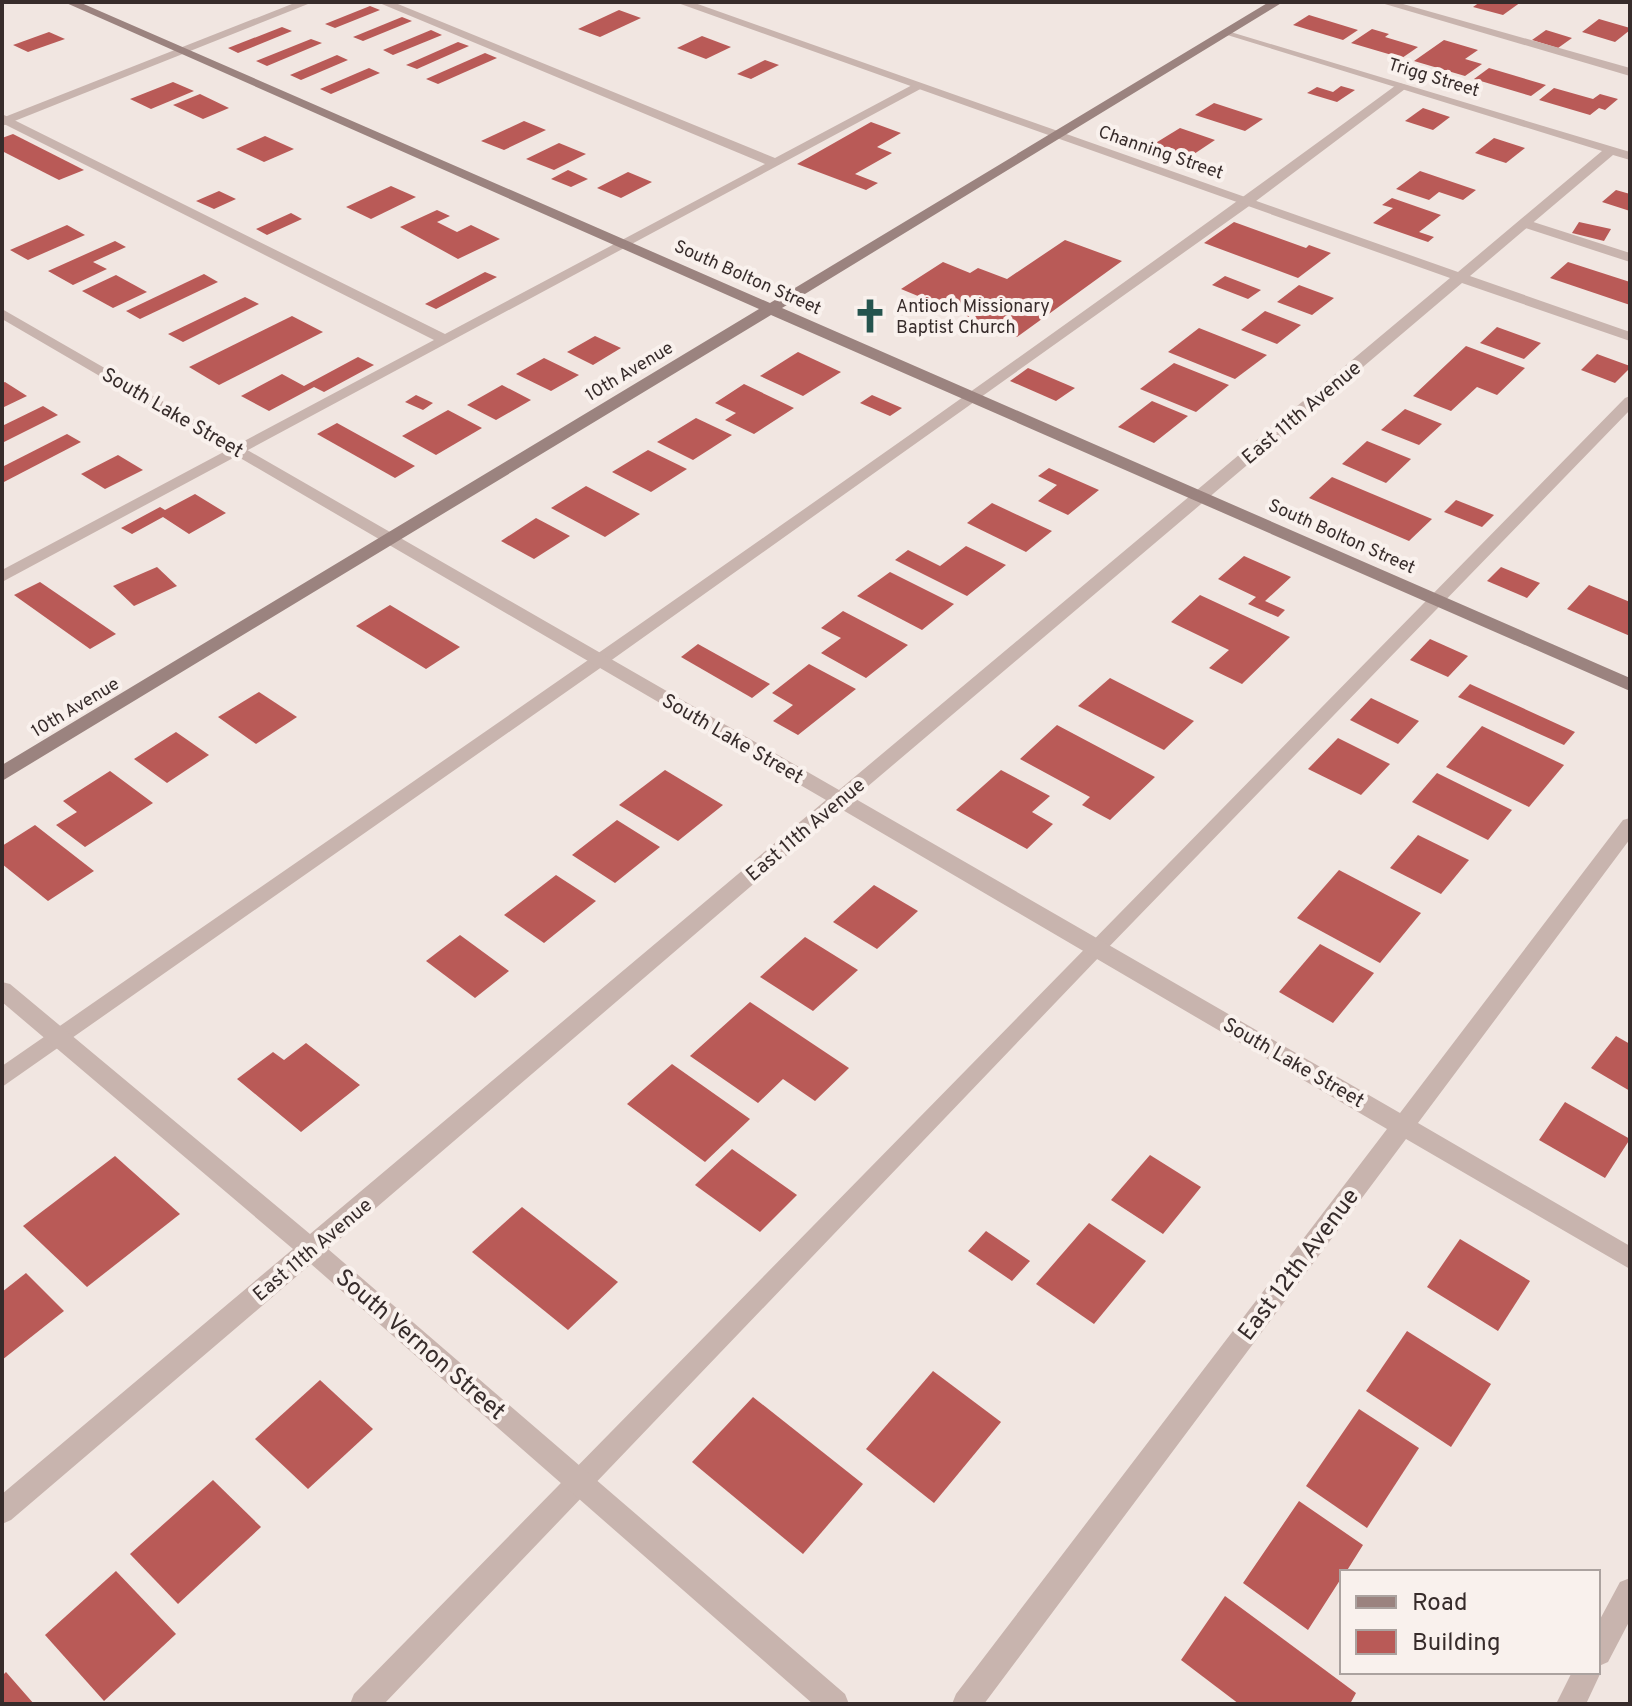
<svg xmlns="http://www.w3.org/2000/svg" width="1632" height="1706" font-family="Overpass,sans-serif">
<style>
.building{fill:#b95a57}
.lines{fill:none;stroke-linecap:round;stroke-linejoin:round}
.lane{fill:#c8b4ae;fill-rule:evenodd}
.street{fill:#c8b4ae;fill-rule:evenodd}
.secondary{fill:#9b837f;fill-rule:evenodd}
.labels{text-anchor:middle;stroke-width:8;stroke-linejoin:round;paint-order:stroke}
.far-street-label{font-size:18px;fill:#372c2b;stroke:#f9f1ed}
.far-poi-label{font-size:18px;fill:#372c2b;stroke:#f9f1ed;text-anchor:start}
.street-label{font-size:20px;fill:#372c2b;stroke:#f9f1ed}
.near-street-label{font-size:24px;fill:#372c2b;stroke:#f9f1ed}
</style>
<rect width="100%" height="100%" fill="#f1e6e1"/>
<!-- building -->
<g class="building">
<polygon points="1480,2 1521,2 1503,15 1473,7"/>
<polygon points="370,6 380,10 335,28 325,24"/>
<polygon points="619,10 641,18 600,37 578,29"/>
<polygon points="1309,15 1358,30 1343,40 1293,25"/>
<polygon points="402,17 412,21 363,41 353,37"/>
<polygon points="1599,19 1630,28 1630,30 1615,42 1582,32"/>
<polygon points="282,27 292,31 238,53 228,48"/>
<polygon points="1372,29 1389,34 1385,37 1418,47 1402,58 1351,43"/>
<polygon points="431,30 442,35 393,55 383,50"/>
<polygon points="1546,30 1572,38 1558,48 1532,40"/>
<polygon points="49,32 65,39 28,52 13,45"/>
<polygon points="702,36 731,47 706,59 677,48"/>
<polygon points="311,39 322,43 267,66 256,61"/>
<polygon points="1444,40 1478,50 1465,59 1482,64 1465,76 1414,61"/>
<polygon points="458,42 469,46 417,69 406,65"/>
<polygon points="485,53 497,58 438,84 426,79"/>
<polygon points="337,55 348,60 301,80 290,75"/>
<polygon points="765,60 779,65 751,79 737,74"/>
<polygon points="369,68 380,73 331,94 320,89"/>
<polygon points="1489,68 1546,85 1531,96 1474,79"/>
<polygon points="173,82 194,91 151,109 130,99"/>
<polygon points="1341,86 1355,90 1337,102 1307,93 1317,87 1333,92"/>
<polygon points="1554,88 1593,99 1600,94 1618,99 1605,110 1599,108 1590,115 1539,100"/>
<polygon points="200,94 229,108 203,119 173,105"/>
<polygon points="1214,103 1263,119 1245,131 1195,115"/>
<polygon points="1423,108 1450,117 1433,130 1405,121"/>
<polygon points="524,121 546,130 504,150 481,141"/>
<polygon points="871,122 901,133 877,147 892,153 855,174 878,183 866,190 797,164"/>
<polygon points="1180,128 1215,140 1185,160 1149,147"/>
<polygon points="13,134 84,170 59,180 2,151 2,138"/>
<polygon points="265,136 294,149 264,162 236,149"/>
<polygon points="1494,138 1525,148 1506,163 1475,153"/>
<polygon points="559,143 586,154 554,170 526,159"/>
<polygon points="568,170 588,179 571,187 551,179"/>
<polygon points="1420,171 1476,190 1463,200 1439,192 1429,200 1396,189"/>
<polygon points="628,172 652,182 621,198 597,188"/>
<polygon points="391,186 416,197 371,219 346,207"/>
<polygon points="1616,190 1630,194 1630,211 1602,202"/>
<polygon points="219,191 236,199 214,209 196,201"/>
<polygon points="1392,198 1441,215 1419,232 1434,237 1428,242 1373,223 1393,208 1382,205"/>
<polygon points="437,210 450,216 437,222 457,232 471,225 500,239 458,259 400,227"/>
<polygon points="291,213 302,219 267,235 256,229"/>
<polygon points="1234,222 1306,248 1309,245 1331,253 1298,278 1204,243"/>
<polygon points="1579,222 1611,229 1604,241 1572,233"/>
<polygon points="67,225 85,235 28,260 10,250"/>
<polygon points="1065,240 1122,261 1017,337 901,289 943,262 970,273 978,268 1007,279"/>
<polygon points="115,241 126,247 93,262 107,269 73,285 48,271"/>
<polygon points="1568,262 1630,282 1630,305 1550,278"/>
<polygon points="485,272 497,277 436,309 425,304"/>
<polygon points="204,274 218,282 140,319 126,311"/>
<polygon points="116,275 147,292 113,308 82,291"/>
<polygon points="1225,276 1261,290 1248,299 1212,285"/>
<polygon points="1299,285 1334,298 1312,315 1277,302"/>
<polygon points="245,297 259,304 183,342 168,334"/>
<polygon points="1265,311 1301,325 1277,344 1241,330"/>
<polygon points="292,316 323,332 219,385 189,367"/>
<polygon points="1497,327 1541,343 1524,359 1480,343"/>
<polygon points="1199,328 1267,355 1235,379 1168,352"/>
<polygon points="595,336 621,348 593,365 567,352"/>
<polygon points="1466,346 1525,368 1497,395 1477,387 1451,411 1413,396"/>
<polygon points="798,352 841,372 803,396 760,376"/>
<polygon points="1597,354 1630,366 1630,368 1615,383 1581,370"/>
<polygon points="358,357 374,365 324,392 314,387 269,411 241,396 282,374 304,386"/>
<polygon points="544,358 579,375 551,391 516,374"/>
<polygon points="1174,363 1229,385 1196,412 1140,389"/>
<polygon points="1028,368 1075,388 1056,401 1010,381"/>
<polygon points="5,382 27,396 2,408 2,383"/>
<polygon points="744,384 794,408 754,434 725,420 736,413 715,403"/>
<polygon points="502,385 531,400 496,420 467,405"/>
<polygon points="416,395 433,403 423,410 405,402"/>
<polygon points="872,395 902,408 890,416 860,403"/>
<polygon points="1152,401 1188,416 1154,443 1118,427"/>
<polygon points="43,406 58,415 2,443 2,426"/>
<polygon points="1405,409 1442,424 1419,445 1381,430"/>
<polygon points="448,410 482,428 436,455 402,436"/>
<polygon points="696,418 732,435 693,460 657,442"/>
<polygon points="337,423 415,466 395,478 317,434"/>
<polygon points="67,434 81,442 2,483 2,467"/>
<polygon points="1367,441 1411,459 1386,483 1342,464"/>
<polygon points="648,450 687,469 651,492 612,472"/>
<polygon points="118,455 143,470 105,489 81,474"/>
<polygon points="1049,468 1099,490 1068,515 1038,501 1057,485 1038,476"/>
<polygon points="1332,477 1432,519 1409,541 1309,498"/>
<polygon points="586,486 640,514 605,537 551,508"/>
<polygon points="195,494 226,513 189,534 163,517 132,534 121,528 160,507 165,510"/>
<polygon points="1456,500 1494,515 1482,527 1444,512"/>
<polygon points="992,503 1052,531 1026,552 967,523"/>
<polygon points="536,518 570,536 534,559 501,541"/>
<polygon points="966,546 1006,565 967,596 895,560 908,550 940,566"/>
<polygon points="1244,556 1291,577 1265,601 1285,610 1278,617 1248,604 1256,597 1218,579"/>
<polygon points="157,567 177,586 134,606 113,586"/>
<polygon points="1501,567 1540,583 1527,598 1487,581"/>
<polygon points="890,572 954,604 922,630 857,596"/>
<polygon points="40,582 116,634 90,649 14,595"/>
<polygon points="1589,585 1630,602 1630,636 1567,609"/>
<polygon points="1200,595 1290,637 1242,684 1209,668 1229,650 1171,622"/>
<polygon points="390,605 460,647 426,669 356,626"/>
<polygon points="843,611 908,645 866,678 821,653 841,638 821,628"/>
<polygon points="1430,639 1468,656 1448,677 1410,660"/>
<polygon points="698,644 770,684 752,698 681,657"/>
<polygon points="809,664 856,689 798,735 773,721 793,705 772,693"/>
<polygon points="1110,678 1194,721 1164,750 1078,706"/>
<polygon points="1470,684 1575,732 1564,745 1458,697"/>
<polygon points="259,692 297,717 256,744 218,717"/>
<polygon points="1371,698 1419,721 1398,744 1350,720"/>
<polygon points="1057,725 1155,777 1110,820 1082,805 1090,797 1020,759"/>
<polygon points="1482,726 1564,765 1529,807 1446,767"/>
<polygon points="176,732 209,755 167,783 134,759"/>
<polygon points="1338,738 1390,764 1361,795 1308,769"/>
<polygon points="665,770 723,805 678,841 619,805"/>
<polygon points="1001,770 1050,796 1032,812 1053,824 1027,849 956,810"/>
<polygon points="110,771 153,803 85,847 56,825 77,812 63,801"/>
<polygon points="1437,773 1512,810 1488,840 1412,802"/>
<polygon points="617,820 660,847 615,883 572,855"/>
<polygon points="35,825 94,871 48,901 2,864 2,846"/>
<polygon points="1418,835 1469,860 1441,894 1390,868"/>
<polygon points="1339,870 1421,913 1380,963 1297,918"/>
<polygon points="556,875 596,901 544,943 504,915"/>
<polygon points="874,885 918,911 877,949 833,922"/>
<polygon points="460,935 509,971 475,998 426,961"/>
<polygon points="805,937 858,970 813,1011 760,977"/>
<polygon points="1320,944 1374,973 1333,1023 1279,992"/>
<polygon points="750,1002 849,1068 815,1101 783,1079 758,1103 690,1056"/>
<polygon points="1616,1036 1630,1044 1630,1091 1591,1068"/>
<polygon points="306,1043 360,1085 301,1132 237,1079 273,1052 284,1060"/>
<polygon points="672,1064 750,1119 705,1162 627,1104"/>
<polygon points="1565,1102 1630,1139 1605,1178 1539,1140"/>
<polygon points="732,1149 797,1195 760,1232 695,1185"/>
<polygon points="1150,1155 1201,1187 1163,1234 1111,1200"/>
<polygon points="115,1156 180,1214 87,1287 23,1226"/>
<polygon points="522,1207 618,1282 568,1330 472,1252"/>
<polygon points="1089,1223 1146,1261 1094,1324 1036,1284"/>
<polygon points="986,1231 1030,1261 1012,1281 968,1251"/>
<polygon points="1460,1239 1530,1281 1498,1331 1427,1287"/>
<polygon points="26,1273 64,1311 2,1360 2,1292"/>
<polygon points="1407,1331 1491,1384 1451,1447 1366,1391"/>
<polygon points="933,1371 1001,1422 934,1503 866,1449"/>
<polygon points="320,1380 373,1429 308,1489 255,1439"/>
<polygon points="753,1397 863,1484 803,1554 692,1462"/>
<polygon points="1359,1409 1419,1448 1367,1528 1306,1486"/>
<polygon points="213,1480 261,1527 178,1604 130,1554"/>
<polygon points="1299,1501 1363,1545 1346,1572 1342,1572 1342,1577 1308,1630 1243,1583"/>
<polygon points="116,1571 176,1634 104,1701 45,1635"/>
<polygon points="1225,1596 1356,1693 1350,1704 1239,1704 1181,1660"/>
<polygon points="6,1672 34,1704 2,1704 2,1676"/>
</g>
<g class="lines">
<!-- lane -->
<g class="lane">
<polygon points="377,2 393,2 775,158 916,83 926,86 2,582 2,570 434,340 2,123 2,114 445,334 765,164"/>
<polygon points="1378,2 1396,2 1630,68 1630,76"/>
<path d="M1399,83l10,3 -157,118 -646,460 -604,423v-21c468,-324 938,-646 1397,-983z"/>
<polygon points="1524,219 1630,253 1630,262 1519,226 1517,223"/>
<polygon points="1630,396 1630,410 1102,954 384,1704 350,1704 354,1694 1625,398"/>
<polygon points="1630,1578 1630,1620 1608,1662 1599,1666 1601,1672 1586,1704 1556,1704 1572,1672 1598,1672 1598,1623 1620,1582"/>
</g>
<!-- street -->
<g class="street">
<polygon points="297,2 313,2 2,126 2,118"/>
<polygon points="675,2 692,2 1458,272 1602,151 1224,34 1224,30 1630,152 1630,160 1613,155 1470,276 1630,332 1630,341 1462,283 854,798 1400,1113 1623,820 1630,818 1630,839 1418,1123 1630,1246 1630,1269 1406,1139 984,1704 952,1704 956,1694 1387,1129 841,809 328,1249 845,1694 849,1704 813,1704 311,1264 11,1520 2,1524 2,1494 293,1249 2,1002 2,982 10,984 310,1234 826,800 2,319 2,309 839,790 1450,278"/>
</g>
<!-- secondary -->
<polygon class="secondary" points="64,2 79,2 770,303 1269,2 1283,2 782,308 1630,678 1630,691 771,315 2,781 2,765 759,309"/>
</g>
<!-- icons -->
<defs>
<g id="church-bare" transform="scale(2.76)"><path d="M-1.2-6h2.4v3.5h3.3v2.4h-3.3V6h-2.4V-.1h-3.3v-2.4h3.3Z" fill="#25544e" stroke="#f9f1ed" stroke-width="2.5" paint-order="stroke"/></g>
</defs>
<g fill-rule="evenodd">
<use href="#church-bare" x="870" y="316"/>
</g>
<g class="labels">
<!-- far-street labels -->
<g class="far-street-label">
<text transform="translate(1434 77) rotate(17)" y="6">Trigg Street</text>
<text transform="translate(1161 152) rotate(19)" y="6">Channing Street</text>
<text transform="translate(748 277) rotate(24)" y="6">South Bolton Street</text>
<text transform="translate(629 371) rotate(-31)" y="6">10th Avenue</text>
<text transform="translate(1342 536) rotate(24)" y="6">South Bolton Street</text>
<text transform="translate(75 707) rotate(-31)" y="6">10th Avenue</text>
</g>
<!-- far-poi labels -->
<g class="far-poi-label">
<text x="896" y="312">Antioch Missionary<tspan x="896" dy="21">Baptist Church</tspan></text>
</g>
<!-- street labels -->
<g class="street-label">
<text transform="translate(173 412) rotate(30)" y="7">South Lake Street</text>
<text transform="translate(1301 412) rotate(-40)" y="7">East 11th Avenue</text>
<text transform="translate(733 738) rotate(30)" y="7">South Lake Street</text>
<text transform="translate(805 829) rotate(-40)" y="7">East 11th Avenue</text>
<text transform="translate(1294 1062) rotate(30)" y="7">South Lake Street</text>
<text transform="translate(312 1249) rotate(-40)" y="7">East 11th Avenue</text>
</g>
<!-- near-street labels -->
<g class="near-street-label">
<text transform="translate(1298 1264) rotate(-53)" y="8">East 12th Avenue</text>
<text transform="translate(421 1344) rotate(41)" y="8">South Vernon Street</text>
</g>
</g>
<!-- border -->
<rect width="1632" height="1706" fill="none" stroke="#372c2b" stroke-width="8"/>
<!-- legend -->
<rect x="1340" y="1570" width="260" height="104" fill="#f9f1ed" stroke="#aba29f" stroke-width="2"/>
<rect x="1356" y="1596" width="40" height="12" fill="#9b837f" stroke="#aba29f" stroke-width="2"/>
<text x="1412" y="1610" font-size="24" fill="#372c2b">Road</text>
<rect x="1356" y="1630" width="40" height="24" fill="#b95a57" stroke="#aba29f" stroke-width="2"/>
<text x="1412" y="1650" font-size="24" fill="#372c2b">Building</text>
</svg>
